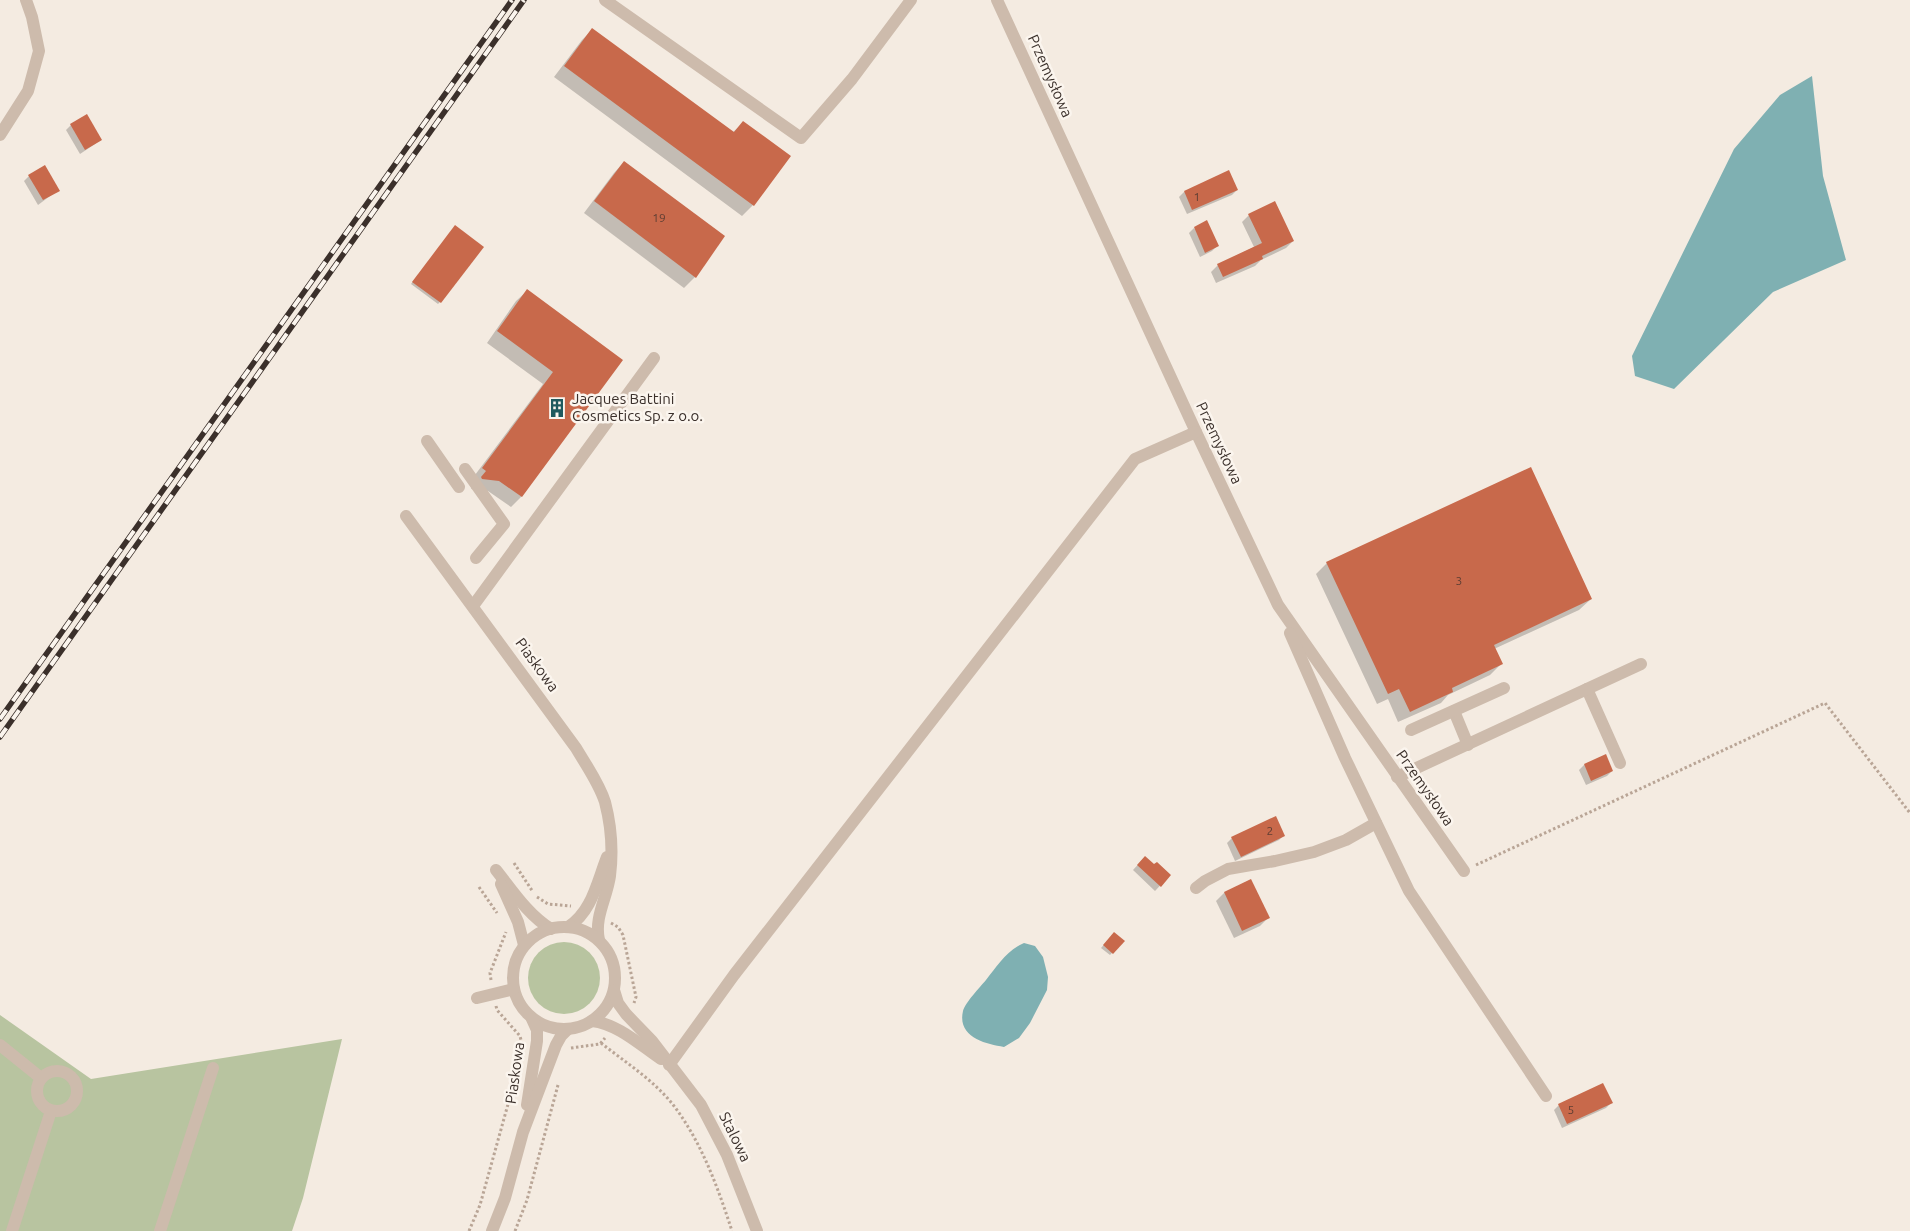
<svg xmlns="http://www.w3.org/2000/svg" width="1910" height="1231" font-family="Ubuntu,sans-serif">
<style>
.green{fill:#b8c4a0}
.water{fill:#7fb0b2}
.shadow{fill:#0003}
.building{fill:#c8694b}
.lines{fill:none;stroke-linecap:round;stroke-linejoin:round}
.path{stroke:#b9a596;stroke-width:3;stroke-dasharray:2.5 2.5;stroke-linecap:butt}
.minor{stroke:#cdbbac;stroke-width:12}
.rail-casing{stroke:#3b302b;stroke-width:5.5}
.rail{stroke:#fbf5ee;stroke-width:4;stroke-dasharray:11;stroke-linecap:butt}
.labels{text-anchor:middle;stroke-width:5;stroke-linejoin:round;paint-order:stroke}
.number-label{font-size:12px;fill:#5e3e33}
.street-label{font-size:15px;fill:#3b302b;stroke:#fbf5ee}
.poi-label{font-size:15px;fill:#3b302b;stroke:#fbf5ee;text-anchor:start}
</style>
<rect width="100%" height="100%" fill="#f4ebe1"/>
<!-- green -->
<g class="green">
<circle cx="564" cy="978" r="36"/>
<polygon points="0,1015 91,1079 342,1039 303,1198 292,1231 0,1231"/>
</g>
<!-- water -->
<g class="water">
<polygon points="1812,76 1823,176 1846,260 1773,292 1674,389 1635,376 1632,356 1734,149 1780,95"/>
<path d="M1024,943l11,3 8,11 5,20 -1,13 -17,33 -11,15 -15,9c-19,-3 -47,-10 -41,-36 2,-8 17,-24 23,-31 11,-14 21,-30 38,-37z"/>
</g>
<!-- shadow -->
<g class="shadow">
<polygon points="592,30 732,133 743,123 789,157 753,205 742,216 554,77 582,40"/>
<polygon points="71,125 101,140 80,154 66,130"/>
<polygon points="624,162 724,236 695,277 684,288 584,213 614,173"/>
<polygon points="29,176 58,190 38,205 24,181"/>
<polygon points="1237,190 1232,195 1187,214 1179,197 1184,192"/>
<polygon points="1249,215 1293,241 1286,248 1261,260 1255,266 1216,283 1211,272 1218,265 1254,247 1242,222"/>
<polygon points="1194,228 1217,246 1212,251 1200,257 1189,233"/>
<polygon points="453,229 440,302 438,304 411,284"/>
<polygon points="527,291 621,361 521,497 511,507 488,491 471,489 476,482 472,479 543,384 487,343 516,301"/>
<polygon points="1327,563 1591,599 1579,610 1494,649 1501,664 1490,675 1448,695 1441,703 1398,722 1388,699 1377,704 1316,574"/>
<polygon points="1605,756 1612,771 1607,776 1586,785 1579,770 1584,765"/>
<polygon points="1284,835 1279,840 1235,861 1227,843 1232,838"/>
<polygon points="1145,857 1154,866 1170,875 1155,891 1133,870"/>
<polygon points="1250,880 1268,918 1260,926 1234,938 1216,901 1224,893"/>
<polygon points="1114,933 1123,941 1110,955 1101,948"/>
<polygon points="1611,1103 1606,1108 1562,1128 1554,1110 1559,1105"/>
</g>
<!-- building -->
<g class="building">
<polygon points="592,28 734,132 743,121 791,156 754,206 564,66"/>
<polygon points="87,114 102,140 85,150 70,124"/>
<polygon points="624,161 725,236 696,278 594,201"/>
<polygon points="45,165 60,191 43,200 28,175"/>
<polygon points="1229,170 1238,190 1192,210 1184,191"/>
<polygon points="1275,201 1294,241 1262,256 1263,259 1223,277 1217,264 1262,243 1248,214"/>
<polygon points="1207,220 1219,246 1205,253 1194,227"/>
<polygon points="455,225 484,247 441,303 412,282"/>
<polygon points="527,289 623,360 522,497 499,481 482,479 481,477 486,471 482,468 553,372 497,331"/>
<polygon points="1531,467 1592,599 1494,645 1503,664 1452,688 1453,692 1410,712 1399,689 1388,694 1326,562"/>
<polygon points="1606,754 1613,771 1591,781 1584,764"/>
<polygon points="1276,816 1285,836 1241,857 1231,837"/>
<polygon points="1145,856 1154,864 1157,862 1171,875 1161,887 1137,865"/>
<polygon points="1251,879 1270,918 1242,931 1224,892"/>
<polygon points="1114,932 1125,941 1113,954 1103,945"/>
<polygon points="1603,1083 1613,1103 1567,1124 1558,1104"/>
</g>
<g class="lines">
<!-- path -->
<g class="path">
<polyline points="514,863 533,892"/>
<polyline points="1476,865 1825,703 1910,813"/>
<polyline points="479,887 497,913"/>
<polyline points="537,897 548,904 571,906"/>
<polyline points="611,923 618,927 623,935 636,997 634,1003"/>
<polyline points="491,980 490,973 506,932"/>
<polyline points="496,1006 497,1010 520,1036 522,1044"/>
<path d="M601,1043c24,19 54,38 73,63 28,37 44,82 58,125"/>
<polyline points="571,1048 600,1044 605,1038"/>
<polyline points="469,1231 480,1205 515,1079"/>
<polyline points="515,1231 527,1200 558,1085"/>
</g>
<!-- minor -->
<g class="minor">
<polyline points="605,0 801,138 852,79 911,0"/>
<polyline points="997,0 1196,432 1278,605 1464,871"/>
<polyline points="0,135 28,91 39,51 32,17 26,0"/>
<polyline points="427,441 459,487"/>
<polyline points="465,469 504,524 476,558"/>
<path d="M406,516l170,232c10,17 23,35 29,54 6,23 8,50 5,74 -3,22 -16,41 -11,64"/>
<polyline points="473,606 654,358"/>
<polyline points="1290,633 1345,758 1409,891 1546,1096"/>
<polyline points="1587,689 1620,763"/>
<polyline points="1454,711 1468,745"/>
<polyline points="1411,730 1504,688"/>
<polyline points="1397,777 1641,664"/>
<path d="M496,870c16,20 32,45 55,59"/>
<polyline points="501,884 518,922 524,945"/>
<polyline points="1196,888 1205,881 1228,869 1275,861 1314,852 1346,840 1376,823"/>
<path d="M568,927c24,-15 29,-45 39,-70"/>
<circle cx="564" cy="978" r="51"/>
<polyline points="614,990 618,1003 626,1014 652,1041 701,1105 727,1155 757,1231"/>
<polyline points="477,998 514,989"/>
<path d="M592,1021c26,3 48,24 69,38"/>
<polyline points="0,1045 41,1078"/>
<polyline points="669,1065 734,975 1135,459 1196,432"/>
<circle cx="57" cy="1091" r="20"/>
<polyline points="527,1105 537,1041 537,1030 532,1019"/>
<polyline points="12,1231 51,1111"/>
<polyline points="160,1231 213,1068"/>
<polyline points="492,1231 505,1198 523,1132 556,1045 561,1036 568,1029"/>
</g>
<!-- rail casing -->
<g class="rail-casing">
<g id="rail">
<polyline points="0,719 512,0"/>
<polyline points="0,737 524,0"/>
</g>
</g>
<!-- rail -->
<use href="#rail" class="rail"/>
</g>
<!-- icons -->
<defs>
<g id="building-bare" transform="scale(1.5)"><path d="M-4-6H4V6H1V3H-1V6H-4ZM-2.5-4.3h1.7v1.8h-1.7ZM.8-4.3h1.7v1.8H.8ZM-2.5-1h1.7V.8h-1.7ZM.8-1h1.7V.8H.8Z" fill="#1f5a5e" stroke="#fbf5ee" stroke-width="2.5" paint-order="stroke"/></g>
</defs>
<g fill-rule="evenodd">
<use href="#building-bare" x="557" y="408"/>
</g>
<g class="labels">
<!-- number labels -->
<g class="number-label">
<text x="1197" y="201">1</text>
<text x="659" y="222">19</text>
<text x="1459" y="585">3</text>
<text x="1270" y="835">2</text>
<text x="1571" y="1114">5</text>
</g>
<!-- street labels -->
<g class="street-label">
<text transform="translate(1050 76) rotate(66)" y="5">Przemysłowa</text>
<text transform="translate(1219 443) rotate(65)" y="5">Przemysłowa</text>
<text transform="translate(537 665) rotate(54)" y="5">Piaskowa</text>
<text transform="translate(1425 788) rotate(55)" y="5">Przemysłowa</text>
<text transform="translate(515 1073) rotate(-82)" y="5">Piaskowa</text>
<text transform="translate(735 1137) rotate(64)" y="5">Stalowa</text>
</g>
<!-- poi labels -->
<g class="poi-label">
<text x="572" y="404">Jacques Battini<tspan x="572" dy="17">Cosmetics Sp. z o.o.</tspan></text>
</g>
</g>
</svg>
